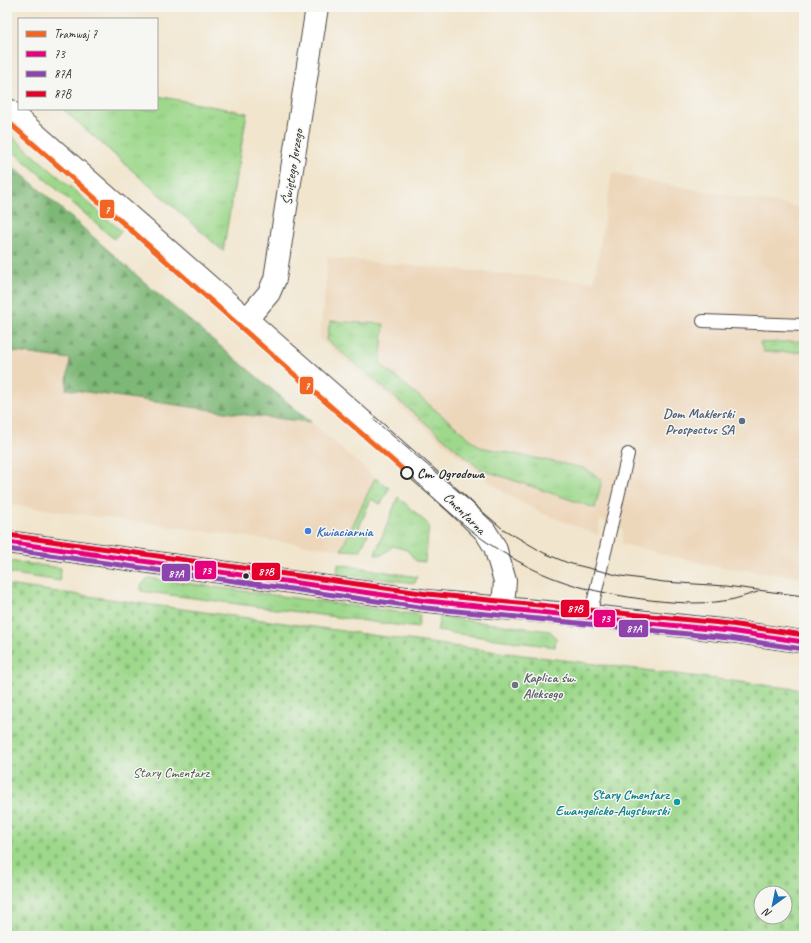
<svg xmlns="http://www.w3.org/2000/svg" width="811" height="943" font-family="Caveat,sans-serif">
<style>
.built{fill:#edd7bb}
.grass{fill:url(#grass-tufts);stroke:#64825b}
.forest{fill:url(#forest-firs);stroke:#547251}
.cemetery{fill:url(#cemetery-stones);stroke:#64825b;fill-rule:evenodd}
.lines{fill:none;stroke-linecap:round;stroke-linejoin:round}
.lane-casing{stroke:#494743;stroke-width:14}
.street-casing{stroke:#494743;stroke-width:24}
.secondary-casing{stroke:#494743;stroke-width:24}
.lane{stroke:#fff;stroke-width:12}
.street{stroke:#fff;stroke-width:22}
.secondary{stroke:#fff;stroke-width:22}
.tram{stroke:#2b2b2b;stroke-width:1}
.bus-1-casing{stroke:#f6f6f2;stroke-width:8}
.bus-2-casing{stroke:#f6f6f2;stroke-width:8}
.bus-3-casing{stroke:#f6f6f2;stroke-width:8}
.bus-1{stroke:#e5007d;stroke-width:5}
.bus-2{stroke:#8e44ad;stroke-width:5}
.bus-3{stroke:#e4002b;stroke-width:5}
.tram-1-casing{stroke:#f6f6f2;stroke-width:8}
.tram-1{stroke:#f26522;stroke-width:5}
.service-dot{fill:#5c6f8a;stroke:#f6f6f2;stroke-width:1.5}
.stop-dot{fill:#f6f6f2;stroke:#2b2b2b;stroke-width:2}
.shop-dot{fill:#3f7fe0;stroke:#f6f6f2;stroke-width:1.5}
.bus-dot{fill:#2b2b2b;stroke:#f6f6f2;stroke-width:1.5}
.worship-dot{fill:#6b7280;stroke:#f6f6f2;stroke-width:1.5}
.culture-dot{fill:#0f9aa8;stroke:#f6f6f2;stroke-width:1.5}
.labels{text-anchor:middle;stroke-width:3;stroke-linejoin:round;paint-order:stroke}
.street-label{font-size:14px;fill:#2b2b2b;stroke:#f6f6f2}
.service-label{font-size:14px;font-weight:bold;fill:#4e5e75;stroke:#f6f6f2;text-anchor:end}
.stop-label{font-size:14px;font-weight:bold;fill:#2b2b2b;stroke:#f6f6f2;text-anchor:start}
.shop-label{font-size:14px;font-weight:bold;fill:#366cbe;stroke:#f6f6f2;text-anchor:start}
.worship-label{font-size:14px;font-weight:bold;fill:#5b616d;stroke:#f6f6f2;text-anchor:start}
.park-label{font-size:14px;fill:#485643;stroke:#f6f6f2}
.culture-label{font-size:14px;font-weight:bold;fill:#0d838f;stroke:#f6f6f2;text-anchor:end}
.line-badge{stroke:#f6f6f2;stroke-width:1.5}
.badge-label{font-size:11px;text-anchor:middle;font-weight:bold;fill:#fff}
</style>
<defs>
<pattern id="grass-tufts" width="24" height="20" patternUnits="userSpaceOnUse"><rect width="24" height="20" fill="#9dd88b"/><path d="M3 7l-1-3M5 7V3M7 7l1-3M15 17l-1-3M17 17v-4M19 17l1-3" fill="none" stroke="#87ba78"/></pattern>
<pattern id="forest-firs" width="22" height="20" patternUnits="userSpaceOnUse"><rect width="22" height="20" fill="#7eb877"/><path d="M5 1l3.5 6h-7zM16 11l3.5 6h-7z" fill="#679662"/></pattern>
<pattern id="cemetery-stones" width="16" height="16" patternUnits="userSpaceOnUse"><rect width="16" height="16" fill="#9dd88b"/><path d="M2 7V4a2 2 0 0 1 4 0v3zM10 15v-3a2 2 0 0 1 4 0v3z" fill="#87ba78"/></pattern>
</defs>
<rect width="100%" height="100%" fill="#f6f6f2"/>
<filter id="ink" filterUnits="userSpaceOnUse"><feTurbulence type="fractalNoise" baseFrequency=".025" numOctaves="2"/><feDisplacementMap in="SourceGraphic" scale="8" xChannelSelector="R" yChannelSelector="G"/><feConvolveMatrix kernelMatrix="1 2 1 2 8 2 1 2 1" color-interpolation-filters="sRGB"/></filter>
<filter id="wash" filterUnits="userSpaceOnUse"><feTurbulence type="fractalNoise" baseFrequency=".012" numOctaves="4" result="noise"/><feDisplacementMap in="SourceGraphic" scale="16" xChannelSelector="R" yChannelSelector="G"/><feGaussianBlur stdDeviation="0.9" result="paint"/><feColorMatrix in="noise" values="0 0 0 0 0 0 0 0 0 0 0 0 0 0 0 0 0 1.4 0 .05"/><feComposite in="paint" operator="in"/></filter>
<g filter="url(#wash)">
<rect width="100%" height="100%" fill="#f1e5cd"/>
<!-- built -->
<g class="built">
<polygon points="612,172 654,182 804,208 804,578 708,565 622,544 623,530 600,519 598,535 542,513 506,494 479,473 320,340 328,258 594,282"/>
<polygon points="7,351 70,359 66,389 253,416 311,422 375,478 341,550 7,504"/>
</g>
<!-- grass -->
<g class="grass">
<polygon points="157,96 247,113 223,251 63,109 157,109"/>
<polygon points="7,132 121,231 114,239 7,146"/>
<polygon points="330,321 384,324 380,364 480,447 584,468 602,480 595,508 480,469 327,340"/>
<polygon points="804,341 804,352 764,352 760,343"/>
<polygon points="375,478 389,488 381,504 371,499 358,530 368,534 360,551 341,550"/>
<polygon points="398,497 429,525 425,562 416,561 407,550 393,546 382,555 375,554"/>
<polygon points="7,561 61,568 60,581 7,573"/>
<polygon points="338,564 417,577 415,583 337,574"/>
<polygon points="148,578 420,615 418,628 141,591 141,586"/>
<polygon points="440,617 550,631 556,638 555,647 437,631"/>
</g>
<!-- forest -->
<polygon class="forest" points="7,161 159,295 311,422 253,416 66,389 70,359 7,351"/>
<!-- cemetery -->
<path class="cemetery" d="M7,585l452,62 345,43v246h-797zM761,893h24v24h-24z"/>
</g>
<g filter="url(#ink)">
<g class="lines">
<!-- lane casing -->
<g class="lane-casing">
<g id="lane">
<polyline points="703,321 804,325"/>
<polyline points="590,616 628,454"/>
</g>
</g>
<!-- street casing -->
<g class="street-casing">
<polyline id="street" points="247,319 269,293 275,279 317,7"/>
</g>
<!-- secondary casing -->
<g class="secondary-casing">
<g id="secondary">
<polyline points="7,109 457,504 485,531 495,547 505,581 503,607"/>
<polyline points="7,542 427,601 590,616 730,631 804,642"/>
</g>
</g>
<!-- lane -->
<use href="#lane" class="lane"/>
<!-- street -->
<use href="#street" class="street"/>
<!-- secondary -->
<use href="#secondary" class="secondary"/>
<!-- tram -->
<g class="tram">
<polyline points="374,420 503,529 544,553 568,563 621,576 664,582 726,586 804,596"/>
<path d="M407,473c28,25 56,54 87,74 21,13 42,25 65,33 39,15 123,28 164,21 12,-1 23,-6 35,-9"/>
</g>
<!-- bus-1 casing -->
<g class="bus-1-casing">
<polyline id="bus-1" points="7,542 427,601 730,631 804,642"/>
</g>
<!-- bus-2 casing -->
<g class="bus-2-casing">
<polyline id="bus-2" points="7,549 426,608 729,638 803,649"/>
</g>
<!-- bus-3 casing -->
<g class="bus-3-casing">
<polyline id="bus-3" points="8,535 428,594 731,624 804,635"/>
</g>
<!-- bus-1 -->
<use href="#bus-1" class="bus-1"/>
<!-- bus-2 -->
<use href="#bus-2" class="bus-2"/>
<!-- bus-3 -->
<use href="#bus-3" class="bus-3"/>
<!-- tram-1 casing -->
<g class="tram-1-casing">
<path id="tram-1" d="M7,121c134,117 266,236 400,352"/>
</g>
<!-- tram-1 -->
<use href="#tram-1" class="tram-1"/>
</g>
</g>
<!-- markers -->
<circle class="service-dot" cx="742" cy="421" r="4"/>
<circle class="stop-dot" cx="407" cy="473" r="6"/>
<circle class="shop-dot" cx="308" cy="531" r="4"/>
<circle class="bus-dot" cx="246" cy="576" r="3.5"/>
<circle class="worship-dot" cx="515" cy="685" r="4"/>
<circle class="culture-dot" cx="677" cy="802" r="4"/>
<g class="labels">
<!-- street labels -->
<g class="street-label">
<text transform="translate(292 167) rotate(-81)" y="5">Świętego Jerzego</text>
<text transform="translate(465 513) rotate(45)" y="5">Cmentarna</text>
</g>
<!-- service labels -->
<g class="service-label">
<text x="734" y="418">Dom Maklerski<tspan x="734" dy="16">Prospectus SA</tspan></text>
</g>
<!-- stop labels -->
<g class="stop-label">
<text x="417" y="478">Cm. Ogrodowa</text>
</g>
<!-- shop labels -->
<g class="shop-label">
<text x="316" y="536">Kwiaciarnia</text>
</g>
<!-- worship labels -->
<g class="worship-label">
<text x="523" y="682">Kaplica św.<tspan x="523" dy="16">Aleksego</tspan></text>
</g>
<!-- park labels -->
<g class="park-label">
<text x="171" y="777">Stary Cmentarz</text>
</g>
<!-- culture labels -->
<g class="culture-label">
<text x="669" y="799">Stary Cmentarz<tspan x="669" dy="16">Ewangelicko-Augsburski</tspan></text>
</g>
</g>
<g class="line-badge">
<rect x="99" y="199" width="16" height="20" rx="4" fill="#f26522"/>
<rect x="299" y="376" width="15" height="19" rx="4" fill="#f26522"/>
<rect x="194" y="560" width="23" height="20" rx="4" fill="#e5007d"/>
<rect x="251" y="562" width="30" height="19" rx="4" fill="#e4002b"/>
<rect x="161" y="563" width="30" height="19" rx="4" fill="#8e44ad"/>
<rect x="560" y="599" width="30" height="19" rx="4" fill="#e4002b"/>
<rect x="593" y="609" width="23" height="19" rx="4" fill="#e5007d"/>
<rect x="618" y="619" width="31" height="19" rx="4" fill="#8e44ad"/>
</g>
<g class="badge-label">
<text x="107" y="213">7</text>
<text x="307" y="389">7</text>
<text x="206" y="574">73</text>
<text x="266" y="575">87B</text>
<text x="176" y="577">87A</text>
<text x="575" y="612">87B</text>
<text x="605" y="622">73</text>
<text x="634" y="632">87A</text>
</g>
<!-- margin -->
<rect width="811" height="943" fill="none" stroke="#f6f6f2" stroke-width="24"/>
<!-- legend -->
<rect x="18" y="18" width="140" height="92" fill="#f6f6f2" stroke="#a5a5a2"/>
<rect x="26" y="31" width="20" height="6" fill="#f26522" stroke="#a5a5a2"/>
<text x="54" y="38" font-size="12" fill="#2b2b2b">Tramwaj 7</text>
<rect x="26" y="51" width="20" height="6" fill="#e5007d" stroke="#a5a5a2"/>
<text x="54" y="58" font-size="12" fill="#2b2b2b">73</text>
<rect x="26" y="71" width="20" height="6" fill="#8e44ad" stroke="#a5a5a2"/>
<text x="54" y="78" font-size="12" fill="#2b2b2b">87A</text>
<rect x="26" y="91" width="20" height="6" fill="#e4002b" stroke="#a5a5a2"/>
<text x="54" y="98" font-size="12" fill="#2b2b2b">87B</text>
<!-- north arrow -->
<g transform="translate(773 905) rotate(213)"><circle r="19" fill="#f6f6f2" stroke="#a5a5a2"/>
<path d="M0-3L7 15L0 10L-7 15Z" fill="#1f6fb2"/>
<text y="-6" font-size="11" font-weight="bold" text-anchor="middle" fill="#2b2b2b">N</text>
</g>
</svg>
